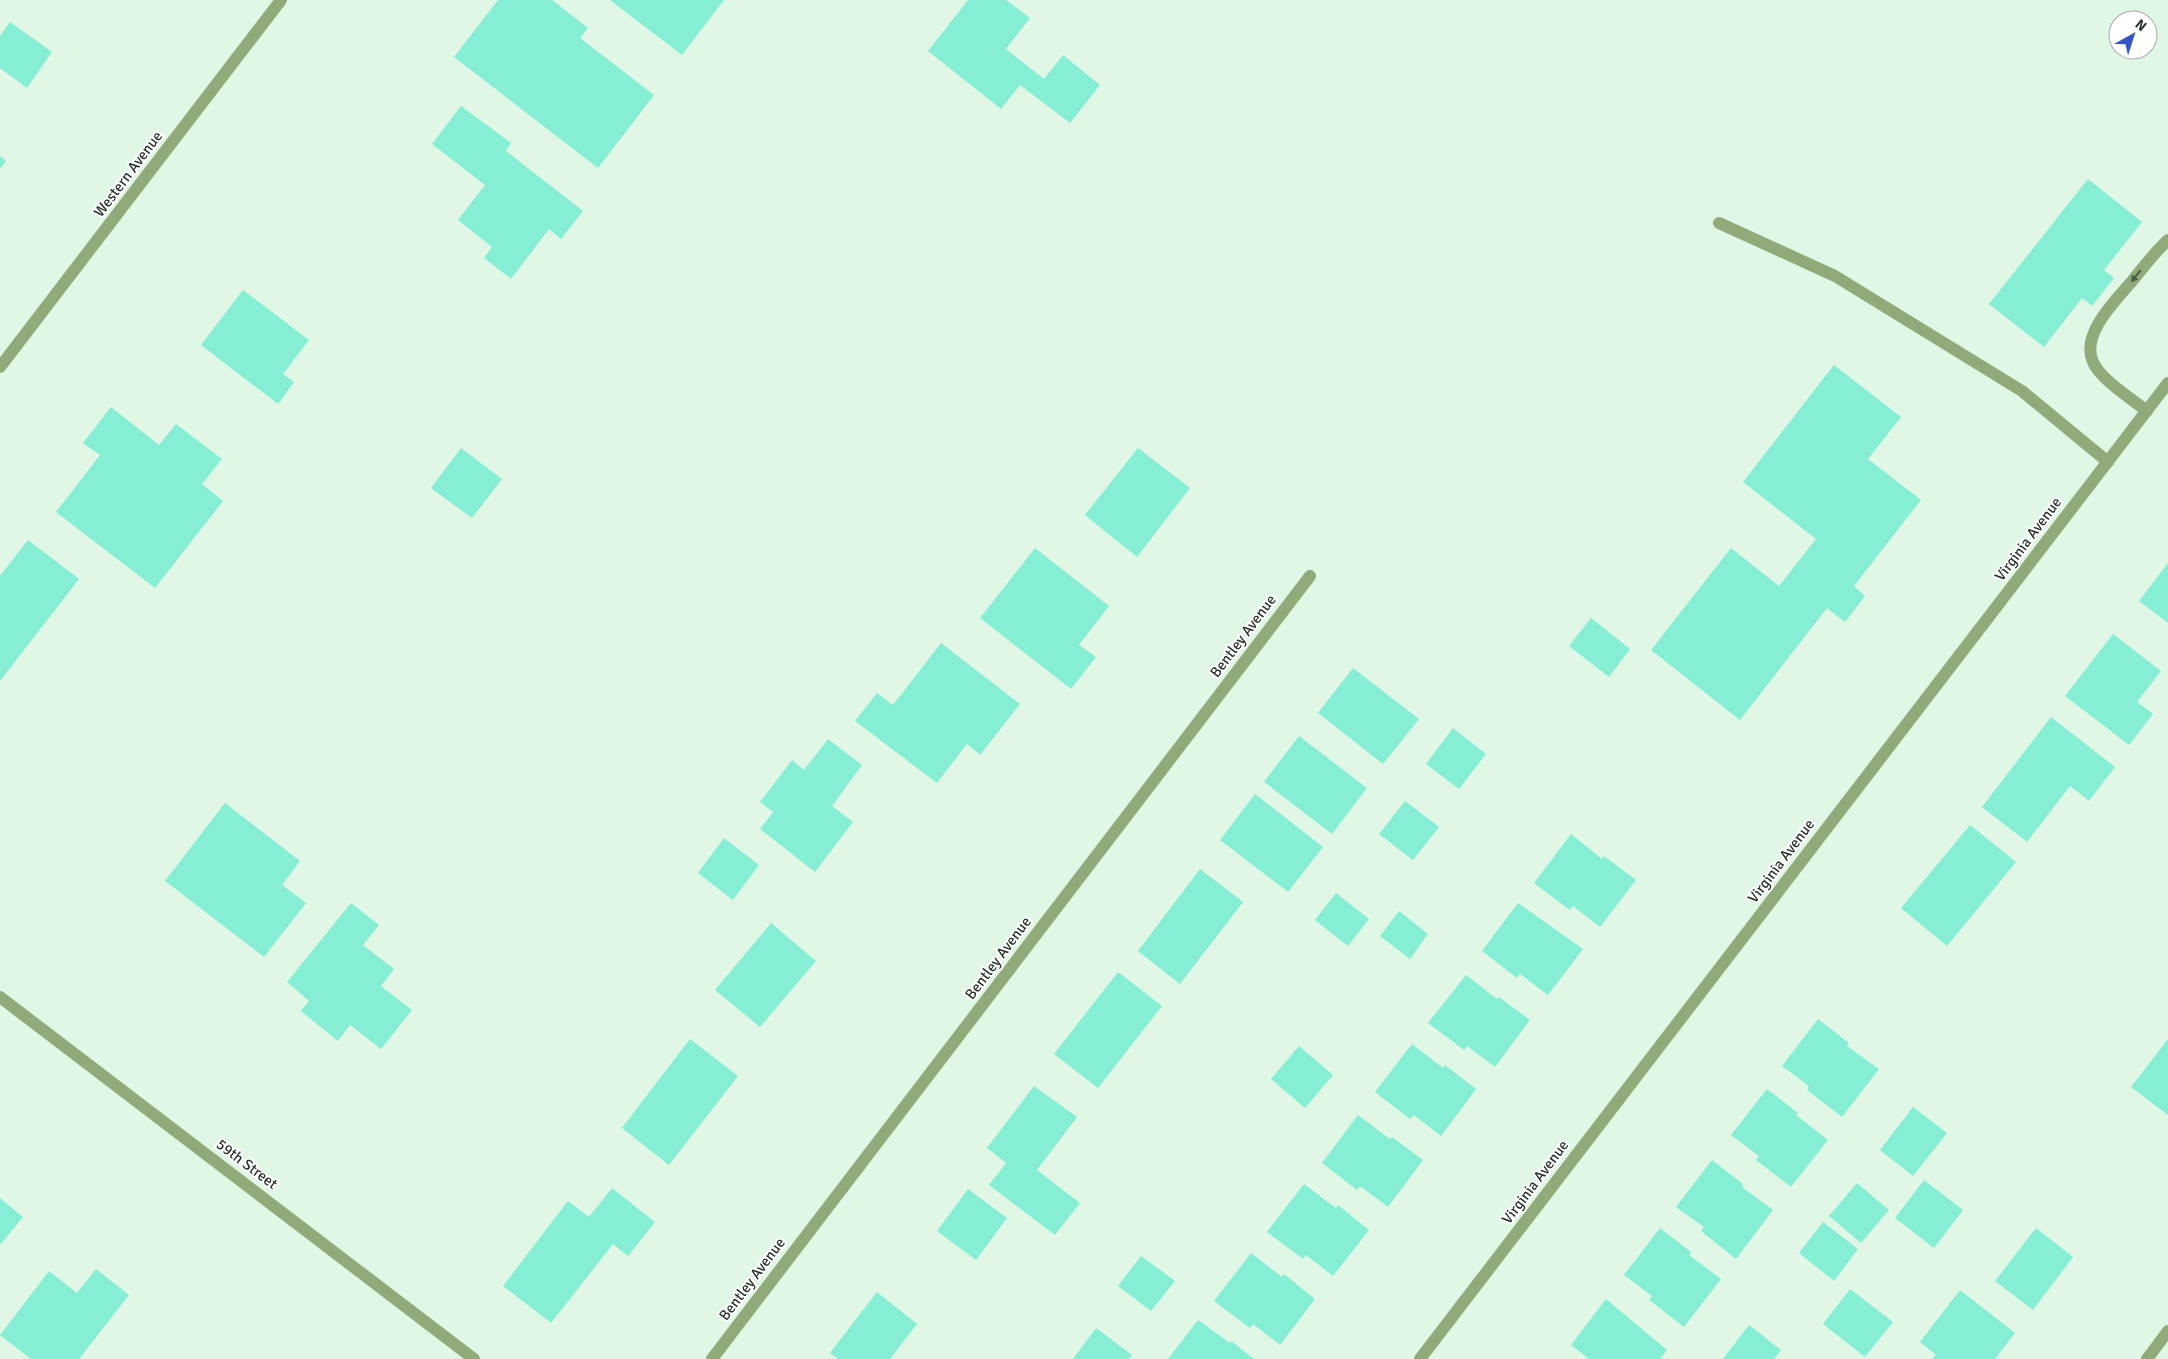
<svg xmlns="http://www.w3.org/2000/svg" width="2168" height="1359" font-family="Signika,sans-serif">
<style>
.building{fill:#86eed4}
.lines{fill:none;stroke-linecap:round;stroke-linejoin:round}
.minor{stroke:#91aa79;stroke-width:12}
.oneway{fill:#4d5c47}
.labels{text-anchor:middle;stroke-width:4;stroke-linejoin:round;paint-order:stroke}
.street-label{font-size:15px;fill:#29322c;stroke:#fff}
</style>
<rect width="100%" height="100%" fill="#e0f7e6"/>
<!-- building -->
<g class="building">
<polygon points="498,0 552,0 588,28 580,38 654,95 598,168 454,57"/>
<polygon points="610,0 724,0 682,55"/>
<polygon points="968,0 1006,0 1030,18 1006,49 1044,79 1063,55 1100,85 1070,123 1020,85 1001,109 928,51"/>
<polygon points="10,22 52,52 27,88 0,68 0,36"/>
<polygon points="461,106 511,143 506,151 583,211 561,239 549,229 511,279 484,258 492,247 458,220 485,185 432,144"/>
<polygon points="0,156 6,161 0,169"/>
<polygon points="2088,179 2142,222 2104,270 2114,278 2092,306 2082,298 2044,347 1989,304"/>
<polygon points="243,290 309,340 283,374 294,382 278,404 201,345"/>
<polygon points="1834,365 1901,417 1868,459 1921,500 1854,586 1865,596 1845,622 1827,608 1740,720 1651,650 1731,548 1779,586 1816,539 1743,482"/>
<polygon points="111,407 159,445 176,424 222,459 202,484 223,501 155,588 56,512 100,455 83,443"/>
<polygon points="461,448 502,479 472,518 431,488"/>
<polygon points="1138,448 1190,488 1137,557 1085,515"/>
<polygon points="28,540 79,579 0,681 0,576"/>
<polygon points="1035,548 1109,606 1079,645 1096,657 1071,689 980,618"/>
<polygon points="2168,563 2168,623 2139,601"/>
<polygon points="1591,618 1630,649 1609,677 1569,646"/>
<polygon points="2113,634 2161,671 2137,702 2153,714 2129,745 2065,696"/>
<polygon points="941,643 1020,704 980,755 967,744 937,783 855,721 877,693 893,705"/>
<polygon points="1353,668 1419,719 1383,764 1318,713"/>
<polygon points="2051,717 2115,767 2089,801 2070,786 2027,842 1982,807"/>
<polygon points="1453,728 1486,754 1459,789 1426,764"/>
<polygon points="1299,736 1367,788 1332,834 1264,782"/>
<polygon points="828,739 862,765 832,806 853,822 815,872 760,829 773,812 760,802 792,760 804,770"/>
<polygon points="1255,794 1323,847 1288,892 1220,840"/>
<polygon points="1405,801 1439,827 1413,860 1379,834"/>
<polygon points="225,803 300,861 282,885 306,903 264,957 165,881"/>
<polygon points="1970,825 2016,862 1947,946 1901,908"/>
<polygon points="1571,834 1602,859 1604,856 1636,880 1600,927 1573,906 1570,910 1534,883"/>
<polygon points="724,838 759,865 733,900 698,873"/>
<polygon points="1200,869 1243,902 1180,984 1138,951"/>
<polygon points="1336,893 1369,919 1348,946 1315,920"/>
<polygon points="351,903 379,925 363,945 394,969 381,986 412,1010 381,1049 350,1025 338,1041 301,1011 309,1001 287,982"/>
<polygon points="1518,903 1583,949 1548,995 1520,974 1517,978 1482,951"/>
<polygon points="1399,911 1428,934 1410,959 1380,936"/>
<polygon points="771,923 816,961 760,1027 715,990"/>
<polygon points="1118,972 1162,1006 1098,1088 1054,1054"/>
<polygon points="1466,975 1497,999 1499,997 1530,1020 1495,1067 1467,1046 1464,1050 1428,1023"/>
<polygon points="1818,1019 1849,1043 1847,1046 1879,1069 1842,1117 1807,1090 1809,1086 1782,1066"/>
<polygon points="690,1039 738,1076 669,1165 622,1128"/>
<polygon points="2168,1039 2168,1115 2131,1087"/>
<polygon points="1412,1044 1443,1068 1445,1065 1476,1089 1441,1136 1414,1115 1410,1119 1375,1092"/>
<polygon points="1299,1046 1333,1075 1305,1108 1271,1079"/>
<polygon points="1034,1086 1077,1117 1037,1170 1080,1203 1055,1235 989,1185 1006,1163 987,1148"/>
<polygon points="1767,1089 1798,1113 1796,1115 1828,1140 1791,1187 1756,1160 1759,1156 1731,1135"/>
<polygon points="1913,1107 1947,1133 1913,1176 1880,1150"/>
<polygon points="1358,1115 1390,1139 1392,1137 1423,1160 1388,1207 1360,1186 1357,1190 1322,1163"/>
<polygon points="1712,1160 1743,1184 1742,1187 1773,1210 1736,1259 1701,1231 1704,1227 1676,1207"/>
<polygon points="1924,1180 1963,1210 1934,1248 1895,1218"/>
<polygon points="1857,1183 1889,1210 1861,1243 1829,1216"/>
<polygon points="1304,1184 1336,1208 1338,1205 1369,1230 1333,1276 1306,1255 1303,1259 1267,1232"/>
<polygon points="612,1188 655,1222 628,1256 613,1244 551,1323 503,1286 568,1201 589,1217"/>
<polygon points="968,1189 1007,1218 976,1260 937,1231"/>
<polygon points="0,1198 23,1217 0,1245"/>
<polygon points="1823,1222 1858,1249 1834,1281 1799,1253"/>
<polygon points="1660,1228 1691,1252 1689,1255 1721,1279 1684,1327 1649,1300 1652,1296 1624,1275"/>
<polygon points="2036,1228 2073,1257 2033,1310 1995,1281"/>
<polygon points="1251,1253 1282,1277 1284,1274 1315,1299 1280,1345 1253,1324 1250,1328 1214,1301"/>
<polygon points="1141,1256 1175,1281 1151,1311 1118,1286"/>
<polygon points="96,1269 129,1295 79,1359 31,1359 0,1335 49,1271 77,1293"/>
<polygon points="1850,1289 1893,1322 1865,1357 1823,1324"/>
<polygon points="1960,1290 2015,1333 1995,1359 1932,1359 1936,1355 1920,1342"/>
<polygon points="877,1292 917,1324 890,1359 838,1359 830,1353"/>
<polygon points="1606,1299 1667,1350 1660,1359 1589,1359 1571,1345"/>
<polygon points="1198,1320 1230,1343 1231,1341 1254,1359 1168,1359"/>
<polygon points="1749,1325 1781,1350 1774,1359 1723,1359"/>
<polygon points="1096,1328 1132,1355 1129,1359 1073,1359"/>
</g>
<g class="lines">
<!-- minor -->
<g class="minor">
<polyline points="1719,223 1835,276 2022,391 2108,462"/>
<polyline points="0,367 281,0"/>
<path d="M2147,411c-15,-12 -47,-32 -54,-49 -13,-28 24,-63 40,-82 11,-14 22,-28 35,-40"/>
<polyline points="0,997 474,1359"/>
<polyline points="712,1359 1310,576"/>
<polyline points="1420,1359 2168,383"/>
<polyline points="2147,1359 2168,1331"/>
</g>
</g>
<!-- one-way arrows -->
<defs><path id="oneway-solid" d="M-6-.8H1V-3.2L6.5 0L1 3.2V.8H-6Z" transform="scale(1.25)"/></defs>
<use class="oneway" href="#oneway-solid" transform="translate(2136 276) rotate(129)"/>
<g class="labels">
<!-- street labels -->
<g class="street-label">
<text transform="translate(128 174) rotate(-53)" y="5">Western Avenue</text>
<text transform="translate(2028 539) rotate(-53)" y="5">Virginia Avenue</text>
<text transform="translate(1243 636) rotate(-53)" y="5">Bentley Avenue</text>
<text transform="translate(1781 861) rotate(-53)" y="5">Virginia Avenue</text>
<text transform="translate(998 958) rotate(-53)" y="5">Bentley Avenue</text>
<text transform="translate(247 1164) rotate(37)" y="5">59th Street</text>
<text transform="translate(1535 1182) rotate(-53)" y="5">Virginia Avenue</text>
<text transform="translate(752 1279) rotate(-53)" y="5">Bentley Avenue</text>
</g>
</g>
<!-- north arrow -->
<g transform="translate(2133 35) rotate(39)"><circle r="24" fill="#ffffff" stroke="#a9adab"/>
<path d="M0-4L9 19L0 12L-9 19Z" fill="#3355c6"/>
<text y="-8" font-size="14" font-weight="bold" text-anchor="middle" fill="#29322c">N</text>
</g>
</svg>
